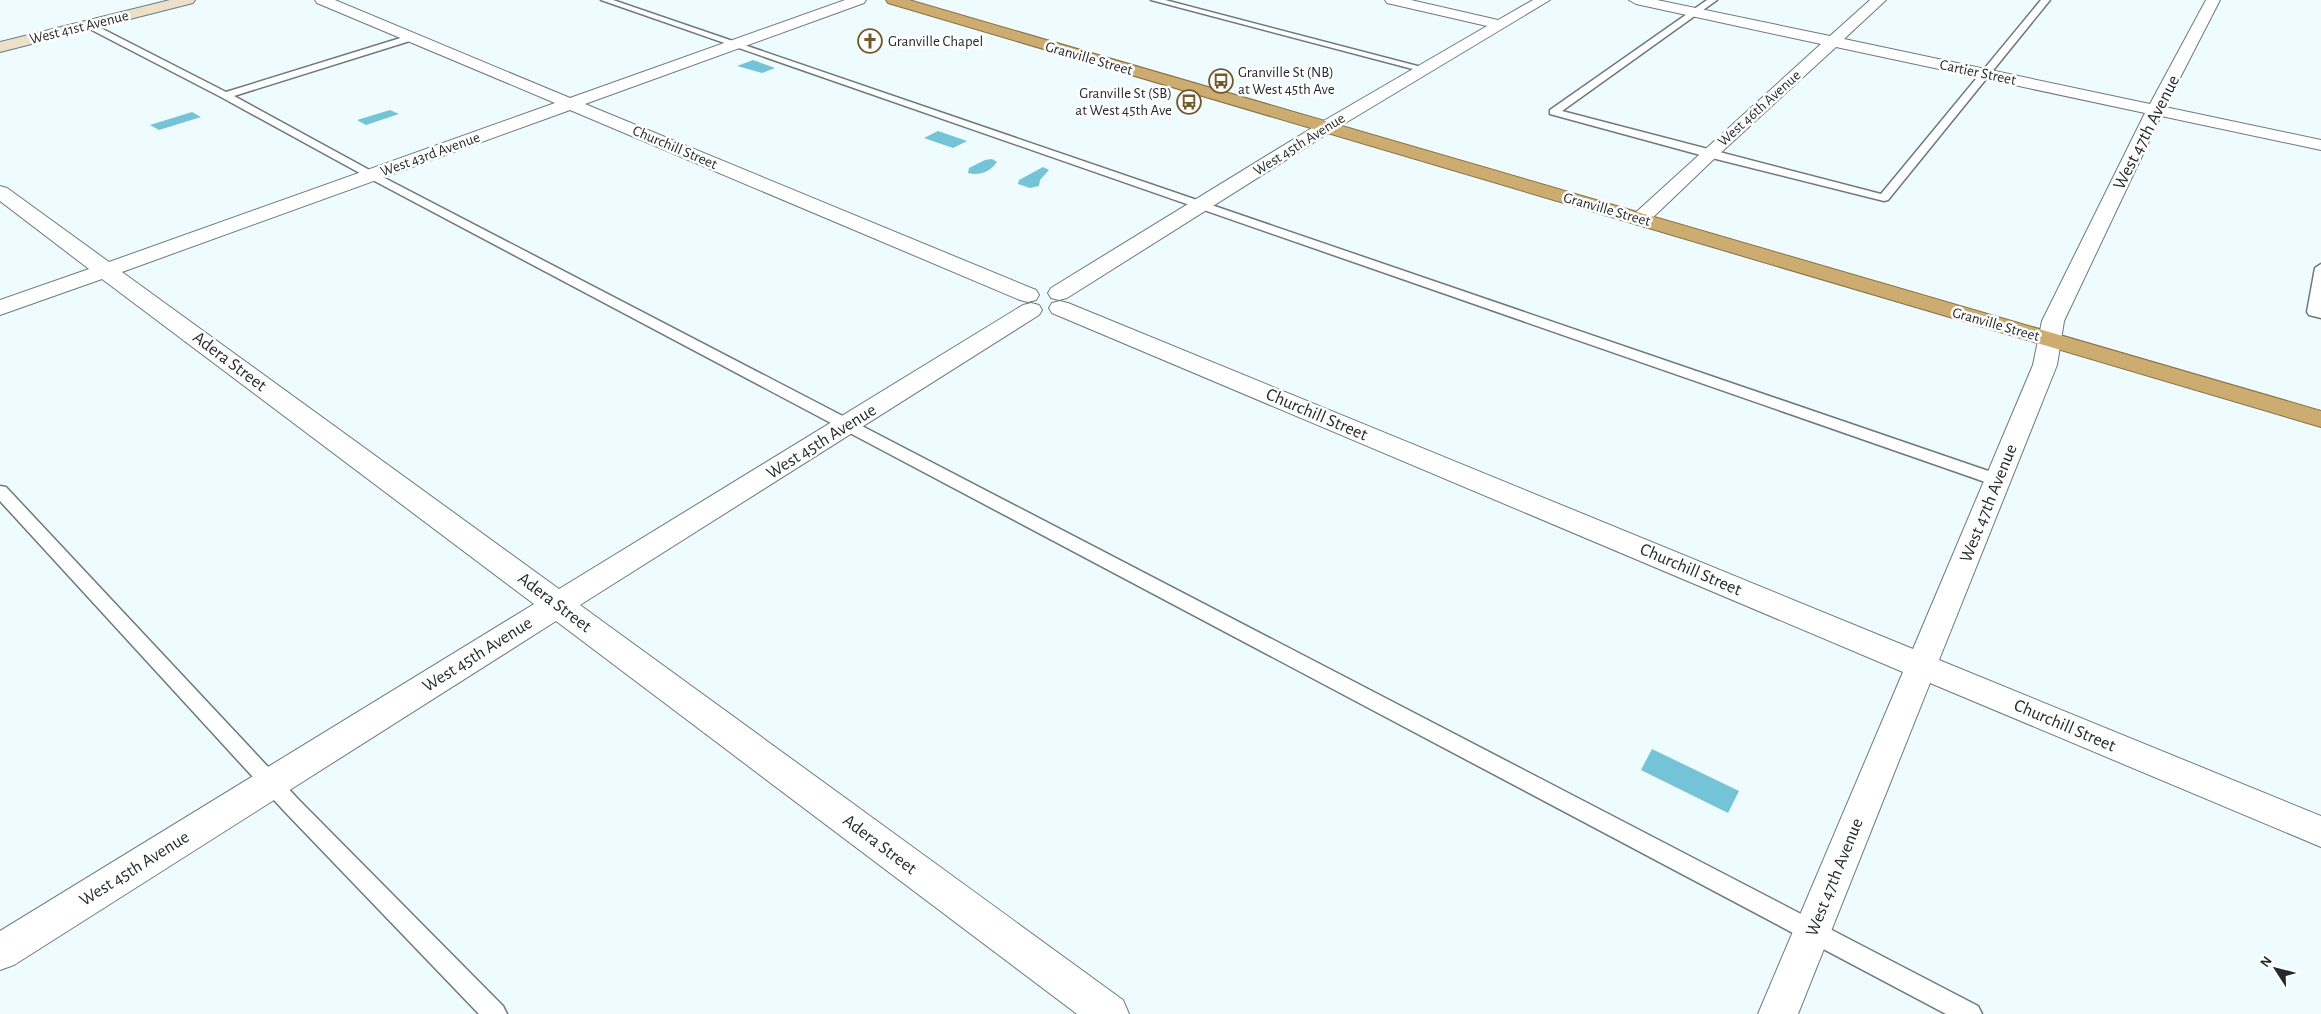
<svg xmlns="http://www.w3.org/2000/svg" width="2321" height="1014" font-family="'Alegreya Sans',sans-serif">
<style>
.water{fill:#74c3d6}
.lines{fill:none;stroke-linecap:round;stroke-linejoin:round}
.service-casing{stroke:#6e797c;stroke-width:3}
.minor-casing{stroke:#6e797c;stroke-width:2}
.secondary-casing{stroke:#6e797c;stroke-width:2}
.trunk-casing{stroke:#897141;stroke-width:2}
.service{fill:#fff;fill-rule:evenodd}
.minor{fill:#fff;fill-rule:evenodd}
.secondary{fill:#ece0ca;fill-rule:evenodd}
.trunk{fill:#ccac70;fill-rule:evenodd}
.labels{text-anchor:middle;stroke-width:5;stroke-linejoin:round;paint-order:stroke}
.far-street-label{font-size:15px;fill:#262a2b;stroke:#fff}
.far-poi-label{font-size:15px;fill:#262a2b;stroke:#fff;text-anchor:start}
.street-label{font-size:18px;fill:#262a2b;stroke:#fff}
</style>
<rect width="100%" height="100%" fill="#effcff"/>
<!-- water -->
<g class="water">
<polygon points="753,60 775,68 762,73 737,66"/>
<polygon points="390,110 399,114 366,125 357,120"/>
<polygon points="192,112 201,117 159,130 150,125"/>
<polygon points="938,131 967,141 953,148 924,138"/>
<path d="M992,159l5,3c-7,10 -18,14 -29,11l1,-5 16,-8z"/>
<polygon points="1043,167 1049,170 1040,180 1039,186 1030,188 1018,184 1019,180"/>
<polygon points="1652,749 1739,791 1728,813 1641,770"/>
</g>
<g class="lines">
<!-- service casing -->
<g class="service-casing">
<g id="service">
<polygon points="601,0 613,0 2003,476 2005,480 1997,485 1991,484"/>
<polygon points="1151,0 1165,0 1429,69 1424,72"/>
<polygon points="1707,0 1717,0 1562,111 1881,194 2041,0 2050,0 1888,200 1884,201 1704,156 1550,114 1550,110"/>
<polygon points="89,22 226,92 407,36 413,36 413,40 234,96 375,173 1978,1006 1982,1014 1946,1014 367,177 221,97 86,27 85,25"/>
<polygon points="2321,264 2321,318 2309,315 2307,312 2315,268"/>
<polygon points="0,486 6,487 299,800 503,1006 507,1014 479,1014 285,812 0,501"/>
</g>
</g>
<!-- minor casing -->
<g class="minor-casing">
<g id="minor">
<polygon points="315,0 335,0 570,98 845,0 866,0 864,3 585,104 1036,290 1039,295 1036,300 1028,302 1020,300 570,110 122,272 559,589 1023,305 1031,303 1039,305 1042,310 1039,315 580,605 1123,1000 1129,1014 1077,1014 556,621 14,965 0,970 0,931 534,604 102,279 0,315 0,300 89,269 0,201 0,186 7,188 109,262 555,103 317,3"/>
<polygon points="1385,0 1411,0 1498,20 1533,0 1550,0 1332,131 1067,298 1059,300 1051,298 1048,293 1051,288 1320,123 1487,26 1387,3"/>
<polygon points="1629,0 1657,0 1830,36 1870,0 1886,0 1844,39 2150,104 2206,0 2220,0 2165,107 2321,140 2321,150 2161,116 2064,321 2057,365 1939,660 2321,816 2321,847 1930,683 1798,1014 1758,1014 1903,672 1052,313 1049,308 1052,303 1060,301 1068,303 1913,649 2033,365 2042,321 2145,113 1836,47 1715,158 1647,223 1640,225 1633,223 1630,219 1633,215 1821,44 1636,4"/>
</g>
</g>
<!-- secondary casing -->
<g class="secondary-casing">
<polygon id="secondary" points="170,0 195,0 193,3 0,52 0,42"/>
</g>
<!-- trunk casing -->
<g class="trunk-casing">
<polygon id="trunk" points="886,0 909,0 2321,411 2321,427 888,3"/>
</g>
<!-- service -->
<use href="#service" class="service"/>
<!-- minor -->
<use href="#minor" class="minor"/>
<!-- secondary -->
<use href="#secondary" class="secondary"/>
<!-- trunk -->
<use href="#trunk" class="trunk"/>
</g>
<!-- icons -->
<defs>
<g id="church-ring" transform="scale(1.25)"><circle r="9.5" fill="#fff" stroke="#72592a" stroke-width="1.5"/><path d="M-1.2-6h2.4v3.5h3.3v2.4h-3.3V6h-2.4V-.1h-3.3v-2.4h3.3Z" fill="#72592a"/></g>
<g id="bus-ring" transform="scale(1.25)"><circle r="9.5" fill="#fff" stroke="#72592a" stroke-width="1.5"/><path d="M-5-6H5V4H4V6H2V4H-2V6H-4V4H-5ZM-3.5-4V0h7V-4ZM-3.5 1.2v1.5H-2V1.2ZM2 1.2v1.5H3.5V1.2Z" fill="#72592a"/></g>
</defs>
<g fill-rule="evenodd">
<use href="#church-ring" x="870" y="41"/>
<use href="#bus-ring" x="1221" y="81"/>
<use href="#bus-ring" x="1189" y="102"/>
</g>
<g class="labels">
<!-- far-street labels -->
<g class="far-street-label">
<text transform="translate(79 27) rotate(-14)" y="5">West 41st Avenue</text>
<text transform="translate(1089 58) rotate(16)" y="5">Granville Street</text>
<text transform="translate(1978 72) rotate(12)" y="5">Cartier Street</text>
<text transform="translate(1759 108) rotate(-42)" y="5">West 46th Avenue</text>
<text transform="translate(1299 144) rotate(-32)" y="5">West 45th Avenue</text>
<text transform="translate(675 147) rotate(23)" y="5">Churchill Street</text>
<text transform="translate(430 154) rotate(-20)" y="5">West 43rd Avenue</text>
<text transform="translate(1607 209) rotate(16)" y="5">Granville Street</text>
<text transform="translate(1996 324) rotate(16)" y="5">Granville Street</text>
</g>
<!-- far-poi labels -->
<g class="far-poi-label">
<text x="888" y="46">Granville Chapel</text>
<text x="1238" y="77">Granville St (NB)<tspan x="1238" dy="17">at West 45th Ave</tspan></text>
<text x="1172" y="98" text-anchor="end">Granville St (SB)<tspan x="1172" dy="17">at West 45th Ave</tspan></text>
</g>
<!-- street labels -->
<g class="street-label">
<text transform="translate(2146 132) rotate(-63)" y="6">West 47th Avenue</text>
<text transform="translate(230 361) rotate(37)" y="6">Adera Street</text>
<text transform="translate(1317 414) rotate(23)" y="6">Churchill Street</text>
<text transform="translate(821 441) rotate(-32)" y="6">West 45th Avenue</text>
<text transform="translate(1988 503) rotate(-68)" y="6">West 47th Avenue</text>
<text transform="translate(1691 569) rotate(23)" y="6">Churchill Street</text>
<text transform="translate(555 602) rotate(37)" y="6">Adera Street</text>
<text transform="translate(477 654) rotate(-32)" y="6">West 45th Avenue</text>
<text transform="translate(2065 725) rotate(23)" y="6">Churchill Street</text>
<text transform="translate(880 844) rotate(37)" y="6">Adera Street</text>
<text transform="translate(134 868) rotate(-32)" y="6">West 45th Avenue</text>
<text transform="translate(1834 877) rotate(-68)" y="6">West 47th Avenue</text>
</g>
</g>
<!-- north arrow -->
<g transform="translate(2276 969) rotate(306)" stroke="#ffffff" stroke-width="4" paint-order="stroke">
<path d="M0-4L9 19L0 12L-9 19Z" fill="#262a2b"/>
<text y="-8" font-size="14" font-weight="bold" text-anchor="middle" fill="#262a2b">N</text>
</g>
</svg>
